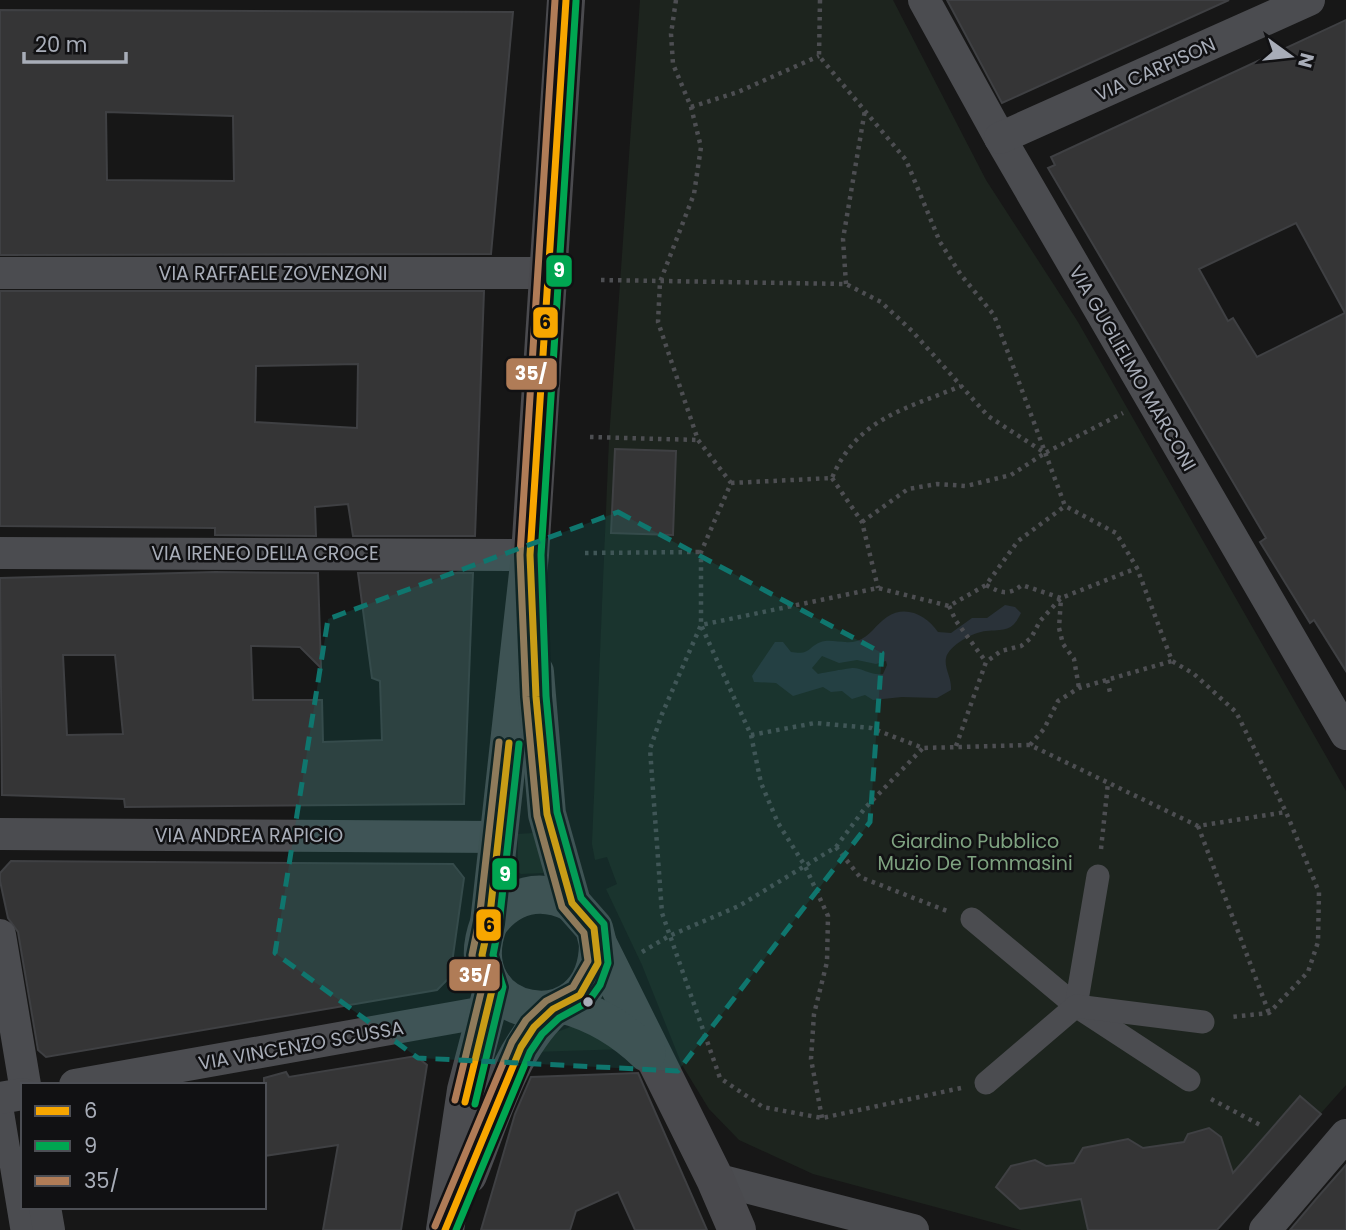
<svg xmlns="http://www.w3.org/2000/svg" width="1346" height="1230" font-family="Poppins,sans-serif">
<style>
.green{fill:#1d241e}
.water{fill:#2a3239;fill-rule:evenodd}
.building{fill:#353536;stroke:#3f4043;stroke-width:2;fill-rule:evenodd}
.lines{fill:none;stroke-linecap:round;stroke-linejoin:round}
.path{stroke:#4d4e52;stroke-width:4.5;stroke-dasharray:3.5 5;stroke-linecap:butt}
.pedestrian{stroke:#4b4c50;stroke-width:23}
.minor{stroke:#4b4c50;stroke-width:32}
.tertiary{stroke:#4b4c50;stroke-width:38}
.secondary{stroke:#4a4a4e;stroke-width:38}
.bus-1-casing{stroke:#111113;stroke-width:12}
.bus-2-casing{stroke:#111113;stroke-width:12}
.bus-3-casing{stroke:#111113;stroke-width:12}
.bus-1{stroke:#f7a600;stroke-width:7}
.bus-2{stroke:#00a651;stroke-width:7}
.bus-3{stroke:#b07c57;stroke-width:7}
.marked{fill:#0f766e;fill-opacity:0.2;stroke:#0f766e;stroke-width:5;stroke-dasharray:14 9;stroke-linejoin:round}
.bus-dot{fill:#a8adb8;stroke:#111113;stroke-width:2.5}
.labels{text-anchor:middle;stroke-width:5;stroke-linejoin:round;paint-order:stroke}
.street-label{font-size:19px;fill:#a8adb8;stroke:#111113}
.park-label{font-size:19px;fill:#7fa381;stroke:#111113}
.line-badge{stroke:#111113;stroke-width:2.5}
.badge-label{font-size:19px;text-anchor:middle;font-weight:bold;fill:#fff}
.pale-badge-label{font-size:19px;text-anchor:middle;font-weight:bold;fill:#111}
</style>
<rect width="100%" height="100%" fill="#171717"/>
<!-- green -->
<g class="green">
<polygon points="640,0 893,0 986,180 1078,322 1346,791 1346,1085 1217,1230 1021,1230 813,1174 739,1140 709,1109 682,1065 642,965 606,889 617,884 607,857 595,860 592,844 609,439"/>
<polygon points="533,833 544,869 543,873 521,874 518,872 518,834"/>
<polygon points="570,1027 581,1027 626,1049 532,1052 552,1034"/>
</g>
<!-- water -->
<path class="water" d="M1005,605l10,2 6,6c-9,19 -16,16 -35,18 -12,1 -37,14 -40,27 -2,11 6,20 5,32l-14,8 -35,-1 -29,3 -8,-5 -13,4 -10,-8 -11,1 -8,-5 -30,9 -17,-13 -22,-1 -2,-6 23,-34h8l8,10c22,4 17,-8 34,-11 10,-1 21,3 32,0 13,-4 19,-17 30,-24 19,-13 40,-1 51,15l13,1 21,-15h15zM822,656l17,7 18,-3 19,4 10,-3 1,4 -4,9c-12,2 -20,-6 -30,-6 -3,0 -32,5 -35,6l-6,-6z"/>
<!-- building -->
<g class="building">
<polygon points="947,0 1229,0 1002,103"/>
<path d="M0,10l513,2 -22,242 -491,1zM106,112l127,4 1,65 -127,-1z"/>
<path d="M1346,20v651l-32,-51 -4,3 -50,-81 6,-4 -218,-370 7,-3 -4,-8zM1296,223l49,90 -88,44 -24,-39 -5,3 -29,-52z"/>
<path d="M0,291h484l-9,245h-122l-5,-32 -33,3 1,29 -101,-1v-7l-215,-2zM358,364l-1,64 -102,-6 1,-56z"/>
<polygon points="615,449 676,451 673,535 611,533"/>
<path d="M215,572l103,1 3,95 -21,-21 -49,-1 2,54h69l1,42 59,-2 -2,-59 -8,-3 -14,-105h115l-9,231 -339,3 -1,-8 -122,-4 -2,-217zM63,655h52l8,79 -56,1z"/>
<polygon points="11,861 453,864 464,878 450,977 437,990 46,1057 38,1050 18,932 8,918 0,881 0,873"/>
<polygon points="416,1056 427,1065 401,1230 323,1230 338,1145 264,1156 264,1078 286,1072 289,1077"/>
<polygon points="638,1073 707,1230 635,1230 618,1192 576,1211 570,1230 481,1230 515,1114 531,1077"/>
<polygon points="1300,1096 1321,1114 1217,1230 1088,1230 1081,1199 1020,1209 996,1187 1011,1166 1035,1160 1046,1166 1074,1163 1083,1148 1128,1139 1143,1148 1184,1142 1188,1134 1209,1128 1221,1137 1233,1173"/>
<polygon points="1346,1165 1346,1230 1290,1230 1317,1198"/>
</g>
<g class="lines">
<!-- path -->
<g class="path">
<polyline points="676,0 671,34 673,64 691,107 701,147 694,194 660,282 658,322 698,440 731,483 701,552 701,625 751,735 761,783 778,823 805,866 828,916 827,962 814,1014 811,1059 822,1118"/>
<polyline points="820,0 819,56 906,160 940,242 961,275 994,315 1065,506 1116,533 1137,568 1172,661 1194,674 1236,712 1286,812 1319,892 1318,942 1308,972 1269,1013 1231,1017"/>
<polyline points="691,107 738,92 819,56"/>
<polyline points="601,280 846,284 881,302 912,331 988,416 1045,453 1123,413"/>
<polyline points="846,284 843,239 865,110"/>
<polyline points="590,437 698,440"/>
<polyline points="832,478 862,522 878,588"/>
<path d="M731,483l101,-5c25,-60 74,-69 129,-92"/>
<polyline points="862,522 908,489 937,484 966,486 1011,475 1045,453"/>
<polyline points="585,553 701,552"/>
<path d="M986,585c15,8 22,11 36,0l39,13 -2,30 4,16 11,15 5,29"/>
<polyline points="949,606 956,621 986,662"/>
<polyline points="1107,680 1111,696"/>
<polyline points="751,735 815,723 871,728 923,748 1030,745 1198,826 1286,812"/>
<polyline points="1030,745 1044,729 1058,701 1079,688 1172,661"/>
<polyline points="956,746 986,662 1001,651 1021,646 1031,638 1040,621 1061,598 1137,568"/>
<polyline points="1198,826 1269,1013"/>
<polyline points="836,847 860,877 947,911"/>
<polyline points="1101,849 1108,783"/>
<polyline points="642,952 669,936 739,906 836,847 865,808 923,748"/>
<polyline points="961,1088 822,1118 763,1107 720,1078 662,913 650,749 662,714 701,625 878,588 949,606 986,585 1018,541 1065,506"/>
<polyline points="1211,1099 1262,1126"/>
</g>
<!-- pedestrian -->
<g class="pedestrian">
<polyline points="972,919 1076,1006 1189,1080"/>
<polyline points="1076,1006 1098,876"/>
<polyline points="986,1083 1076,1006 1203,1022"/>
<polyline points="0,1097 22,1230"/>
</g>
<!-- minor -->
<g class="minor">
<polyline points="924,0 1000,138 1346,734"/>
<polyline points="1000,138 1309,0"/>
<polyline points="0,273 547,273"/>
<polyline points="0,553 530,555"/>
<polyline points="0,834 499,837"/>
<polyline points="0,935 25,1085"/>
<polyline points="75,1085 485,1012"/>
<polyline points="0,1098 23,1094"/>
<polyline points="715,1179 913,1230"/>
<polyline points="45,1207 49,1230"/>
<polyline points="1265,1230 1346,1135"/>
</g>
<!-- tertiary -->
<g class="tertiary">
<path d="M468,1175c23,-56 40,-123 85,-166"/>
<polyline points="445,1230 466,1090 493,986"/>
</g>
<!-- secondary -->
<g class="secondary">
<path d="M566,0l-36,555 -41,368c-37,97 108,124 109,21"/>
<polyline points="535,672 547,814 572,903 594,928 598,944 715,1179 737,1230"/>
<path d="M489,923c22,-29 51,-36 83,-20"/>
<path d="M565,1005c32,9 58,25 82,48"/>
</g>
<!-- bus-1 casing -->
<g class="bus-1-casing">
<g id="bus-1">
<polyline points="465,1102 493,986 485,972 482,955 489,923 509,743"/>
<polyline points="445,1230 521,1047 534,1027 553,1009 580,995 598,963 594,928 572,903 547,814 536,697 530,555 566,0"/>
</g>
</g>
<!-- bus-2 casing -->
<g class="bus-2-casing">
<g id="bus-2">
<polyline points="475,1104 503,987 493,955 499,924 519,744"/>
<polyline points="456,1230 530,1052 542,1034 559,1018 588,1002 600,985 608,963 604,924 581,898 557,812 546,696 541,555 576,1"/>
</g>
</g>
<!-- bus-3 casing -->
<g class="bus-3-casing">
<g id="bus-3">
<polyline points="455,1100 482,988 475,976 472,955 479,921 499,742"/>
<polyline points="435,1226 512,1042 526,1020 546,1001 573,987 588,961 584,933 562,907 537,816 526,697 520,555 555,0"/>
</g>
</g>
<!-- bus-1 -->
<use href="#bus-1" class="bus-1"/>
<!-- bus-2 -->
<use href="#bus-2" class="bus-2"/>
<!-- bus-3 -->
<use href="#bus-3" class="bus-3"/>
</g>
<!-- marked area -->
<path class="marked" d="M618,512l264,141 -12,169 -192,249 -260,-13 -143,-105 53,-334z"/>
<!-- markers -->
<circle class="bus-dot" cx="588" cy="1002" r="6"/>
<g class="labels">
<!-- street labels -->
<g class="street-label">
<text transform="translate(1155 69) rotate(-24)" y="7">VIA CARPISON</text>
<text x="273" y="280">VIA RAFFAELE ZOVENZONI</text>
<text transform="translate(1133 368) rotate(60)" y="7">VIA GUGLIELMO MARCONI</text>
<text x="265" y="560">VIA IRENEO DELLA CROCE</text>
<text x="249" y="842">VIA ANDREA RAPICIO</text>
<text transform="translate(301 1045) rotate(-10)" y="7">VIA VINCENZO SCUSSA</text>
</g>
<!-- park labels -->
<g class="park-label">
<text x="975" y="848">Giardino Pubblico<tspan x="975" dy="22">Muzio De Tommasini</tspan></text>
</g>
</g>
<g class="line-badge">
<rect x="545" y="254" width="28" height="34" rx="7" fill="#00a651"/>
<rect x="532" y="306" width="27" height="33" rx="7" fill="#f7a600"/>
<rect x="505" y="357" width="53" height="34" rx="7" fill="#b07c57"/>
<rect x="491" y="857" width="27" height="34" rx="7" fill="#00a651"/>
<rect x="475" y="908" width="27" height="34" rx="7" fill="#f7a600"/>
<rect x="448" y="958" width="53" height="34" rx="7" fill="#b07c57"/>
</g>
<g class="badge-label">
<text x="559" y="277">9</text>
<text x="531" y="380">35/</text>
<text x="505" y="881">9</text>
<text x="475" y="982">35/</text>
</g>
<g class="pale-badge-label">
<text x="545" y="329">6</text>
<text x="489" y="932">6</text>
</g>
<!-- legend -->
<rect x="21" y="1083" width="245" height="126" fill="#111113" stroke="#4d4f55" stroke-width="2"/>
<rect x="35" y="1106" width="35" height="10" fill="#f7a600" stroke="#4d4f55" stroke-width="2"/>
<text x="84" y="1118" font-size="21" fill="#a8adb8">6</text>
<rect x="35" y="1141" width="35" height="10" fill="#00a651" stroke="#4d4f55" stroke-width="2"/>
<text x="84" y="1153" font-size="21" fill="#a8adb8">9</text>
<rect x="35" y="1176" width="35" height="10" fill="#b07c57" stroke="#4d4f55" stroke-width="2"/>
<text x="84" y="1188" font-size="21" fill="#a8adb8">35/</text>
<!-- north arrow -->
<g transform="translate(1290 56) rotate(105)" stroke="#111113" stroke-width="5" paint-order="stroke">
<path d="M0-5L12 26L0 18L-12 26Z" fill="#a8adb8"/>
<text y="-10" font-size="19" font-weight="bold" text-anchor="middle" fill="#a8adb8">N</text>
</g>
<!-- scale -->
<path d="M24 52v10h102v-10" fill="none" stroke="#a8adb8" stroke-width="3.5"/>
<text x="35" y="52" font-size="21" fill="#a8adb8" stroke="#111113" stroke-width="5" paint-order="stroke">20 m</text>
</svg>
